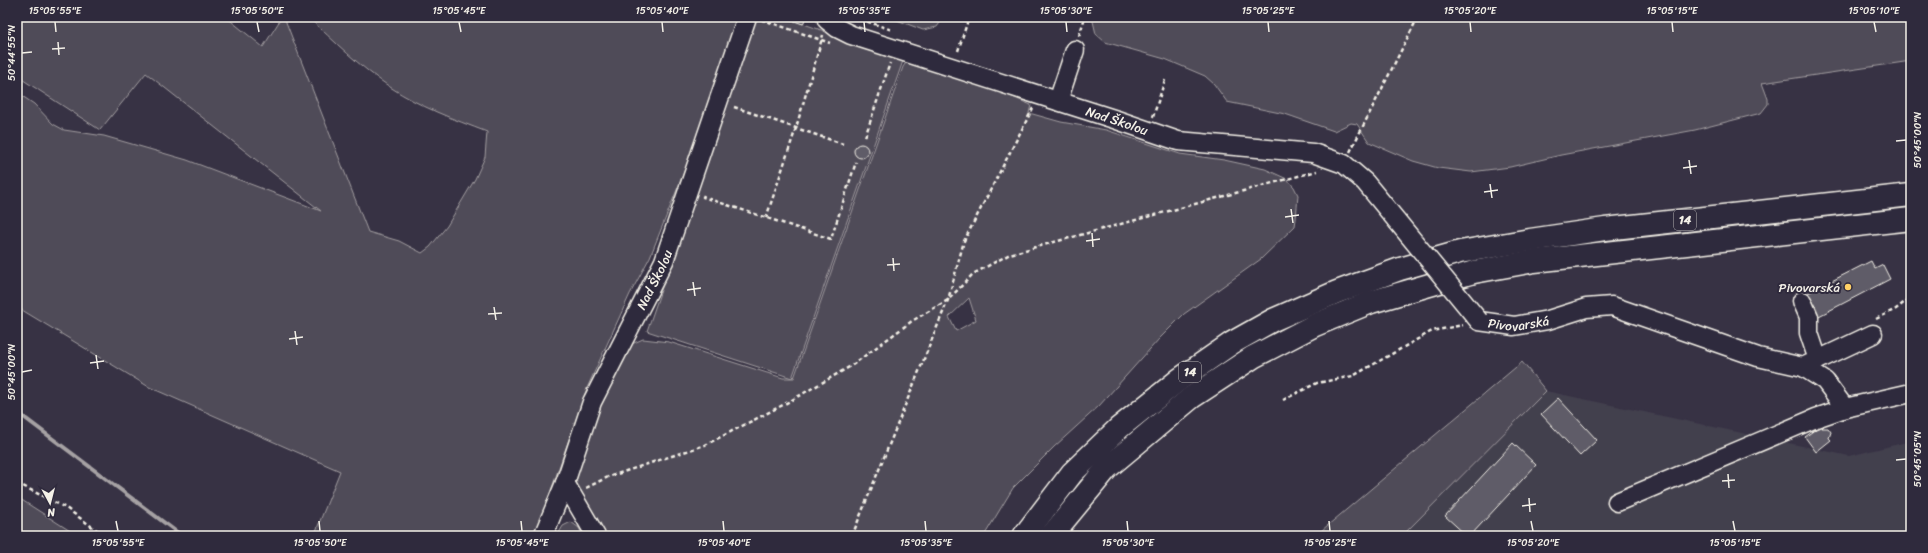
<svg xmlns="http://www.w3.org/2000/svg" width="1928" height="553" font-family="Sriracha,sans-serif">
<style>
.built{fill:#433f4e}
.green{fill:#504b59;stroke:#a29ea0;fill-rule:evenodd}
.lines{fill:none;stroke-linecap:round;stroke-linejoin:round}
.stream{stroke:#a6a2a4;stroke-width:4}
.building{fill:#5f5c67;stroke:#f4f1e8}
.minor-casing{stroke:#f4f1e8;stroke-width:21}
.highway-casing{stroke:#f4f1e8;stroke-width:25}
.path{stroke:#f4f1e8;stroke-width:2.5;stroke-dasharray:4 3;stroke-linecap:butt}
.minor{stroke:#2f2a3d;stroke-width:18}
.highway{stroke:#2f2a3d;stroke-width:22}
.minor-bridge-casing{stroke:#f4f1e8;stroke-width:21;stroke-linecap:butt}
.minor-bridge{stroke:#2f2a3d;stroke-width:18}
.ticks{fill:none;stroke:#f4f1e8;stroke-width:1.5}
.poi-dot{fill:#ffd166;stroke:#2f2a3d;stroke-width:1.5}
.labels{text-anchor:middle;stroke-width:4;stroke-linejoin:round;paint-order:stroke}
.shield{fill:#2f2a3d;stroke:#b9b5b5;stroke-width:1}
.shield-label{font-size:12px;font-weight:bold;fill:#f4f1e8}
.street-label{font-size:13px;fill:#f4f1e8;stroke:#2f2a3d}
.poi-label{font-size:13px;fill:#f4f1e8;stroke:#2f2a3d;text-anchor:end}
.neatline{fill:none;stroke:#f4f1e8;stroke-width:1.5}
.ticks-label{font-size:10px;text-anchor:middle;fill:#f4f1e8}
</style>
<rect width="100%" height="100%" fill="#373244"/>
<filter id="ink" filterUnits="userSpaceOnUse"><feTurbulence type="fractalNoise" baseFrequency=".025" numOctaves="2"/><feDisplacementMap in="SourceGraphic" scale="8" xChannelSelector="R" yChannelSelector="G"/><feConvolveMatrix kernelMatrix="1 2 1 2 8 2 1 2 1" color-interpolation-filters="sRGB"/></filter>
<g filter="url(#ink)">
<!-- built -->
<polygon class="built" points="1546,391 1849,456 1911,441 1911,536 1402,536"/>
<!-- green -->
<g class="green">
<path d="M17,17h209l37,30 19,-30h2l84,215 31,9 23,12 8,-6 17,-21 28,-47 10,-22 2,-25c-34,-13 -67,-25 -97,-45 -30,-20 -56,-46 -82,-70h432l-54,150 -36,90 -20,37 -43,94 -52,148h-221l26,-65 -191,-84 -132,-80v-211h5l12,8 19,20 11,6 40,6 83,24 134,51 -175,-138 -46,57 -83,-54z"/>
<polygon points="755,17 783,17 904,58 792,378 647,331"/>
<polygon points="889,17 944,17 937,27 923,30"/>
<polygon points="1092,17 1911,17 1911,61 1762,83 1768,99 1768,104 1761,113 1695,130 1561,155 1510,167 1471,172 1438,168 1413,161 1369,142 1357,124 1351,123 1334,131 1285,114 1227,102 1214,84 1205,76 1165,59 1105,42 1096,34"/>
<path d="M907,61l61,17 63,27 -2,8 32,9 45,8 74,24 44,6 41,9 22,10 7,8 4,8 -2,24 -1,7 -34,33 -77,55 -25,25 -60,67 -45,41 -41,41 -29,48h-377c-9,-15 -22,-30 -29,-47 -10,-24 37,-116 49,-143l16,-7 26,3 114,36h11l109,-311zM969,298l7,22 -20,11 -7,-14z"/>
<polygon points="1522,362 1546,391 1402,536 1303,536 1315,536"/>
<polygon points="17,497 78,536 17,536"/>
<polygon points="571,522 579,528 583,536 557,536 563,526"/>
</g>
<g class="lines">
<!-- stream -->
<polyline class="stream" points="17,412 182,536"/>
</g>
<!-- building -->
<g class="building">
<polygon points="783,17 806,17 803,24"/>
<circle cx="861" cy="151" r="7"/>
<polygon points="1871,261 1875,269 1883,265 1890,279 1817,317 1806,294"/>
<polygon points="1558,398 1597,440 1580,456 1541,414"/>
<polygon points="1820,426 1822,428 1828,428 1831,432 1829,438 1831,440 1816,452 1805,437"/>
<polygon points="1513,443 1536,465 1470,536 1467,536 1445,516"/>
</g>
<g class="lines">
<!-- minor casing -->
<g class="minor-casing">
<g id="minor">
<path id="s1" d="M827,17v3l10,8 14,7 266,85 61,21 135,12 31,11 21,18 32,39"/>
<polyline points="1058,101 1075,50"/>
<polyline points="1802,301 1809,317 1809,333 1818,360"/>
<path id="s2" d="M1479,321l35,5 34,-6 38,-12 26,-2 146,51 45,10 22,14 20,27 66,-15"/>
<polyline points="1803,367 1873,334"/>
<polyline points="565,483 596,536"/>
<polyline points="1617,502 1816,418 1845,408"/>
<path id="s3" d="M543,536l22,-53 27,-81 72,-141 83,-244"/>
</g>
</g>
<!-- highway casing -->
<g class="highway-casing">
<g id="highway">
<polyline points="1024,536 1072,473 1119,428 1180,379 1232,343 1273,320 1337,292 1400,269 1460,252 1530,240 1605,229 1911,195"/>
<polyline points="1051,536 1107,468 1192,397 1253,357 1315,325 1371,302 1474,272 1534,261 1911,219"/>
</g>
</g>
<!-- path -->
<g class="path">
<polyline points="854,17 892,30"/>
<polyline points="762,21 763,20 830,43"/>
<polyline points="1079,36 1085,17"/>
<polyline points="958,51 969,17"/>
<polyline points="734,107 843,144"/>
<polyline points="1153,117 1165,80"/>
<polyline points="865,137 890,63"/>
<polyline points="1350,152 1418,17"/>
<polyline points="704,195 703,197 831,239 856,162"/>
<polyline points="766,218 796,128 823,35"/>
<polyline points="1876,319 1896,309 1911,297"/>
<polyline points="1283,400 1317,383 1353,376 1432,331 1463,325"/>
<polyline points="17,483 66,508 105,536"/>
<polyline points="586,488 608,477 705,445 783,405 851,366 912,321 948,300 973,274 1010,254 1317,171"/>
<polyline points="852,536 948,300 964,241 1033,108"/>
</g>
<!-- minor -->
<use href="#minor" class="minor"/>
<!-- highway -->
<use href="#highway" class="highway"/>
<!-- minor-bridge casing -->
<g class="minor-bridge-casing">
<polyline id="minor-bridge" points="1397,221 1479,321"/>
</g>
<!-- minor-bridge -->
<use href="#minor-bridge" class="minor-bridge"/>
</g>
</g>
<!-- ticks -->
<path class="ticks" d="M55,22l1,10M257,22l2,10M459,22l2,10M662,22l1,10M864,22l1,10M1066,22l1,10M1268,22l1,10M1470,22l1,10M1672,22l1,10M1874,22l2,10M58,42l1,13M52,49l13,-1M22,53l10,-1M1896,141l10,-1M1689,160l2,14M1683,168l14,-2M1490,184l2,14M1484,192l14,-2M1291,209l2,14M1285,217l14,-2M1092,233l1,14M1086,241l14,-2M893,258l1,13M887,265l13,-1M693,282l2,14M687,290l14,-2M494,307l2,13M488,314l14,-1M295,331l2,14M289,339l14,-2M96,355l2,14M90,363l14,-2M22,372l10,-2M1896,460l10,-1M1728,474l1,14M1722,481l13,-1M1529,498l1,14M1522,506l14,-2M116,521l2,10M319,521l1,10M521,521l1,10M723,521l1,10M925,521l1,10M1127,521l1,10M1329,521l1,10M1531,521l2,10M1733,521l2,10"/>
<!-- markers -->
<circle class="poi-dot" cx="1848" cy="287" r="4"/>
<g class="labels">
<!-- shield labels -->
<g class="shield">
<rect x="1674" y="210" width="22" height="20" rx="3"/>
<rect x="1179" y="362" width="22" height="20" rx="3"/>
</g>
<g class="shield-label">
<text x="1685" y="224">14</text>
<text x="1190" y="376">14</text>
</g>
<!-- street labels -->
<g class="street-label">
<text dy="5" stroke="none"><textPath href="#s1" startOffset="311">Nad Školou</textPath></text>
<text dy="5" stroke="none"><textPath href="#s3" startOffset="280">Nad Školou</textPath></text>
<text dy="5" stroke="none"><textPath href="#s2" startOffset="40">Pivovarská</textPath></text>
</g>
<!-- poi labels -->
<g class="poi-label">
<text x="1840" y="292">Pivovarská</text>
</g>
</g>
<!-- margin -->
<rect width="1928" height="553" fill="none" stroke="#2f2a3d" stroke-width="44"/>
<!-- north arrow -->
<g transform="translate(50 503) rotate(173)" stroke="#2f2a3d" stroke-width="3" paint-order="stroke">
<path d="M0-3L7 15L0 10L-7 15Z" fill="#f4f1e8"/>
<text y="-6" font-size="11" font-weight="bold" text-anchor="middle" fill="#f4f1e8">N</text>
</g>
<rect x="22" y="22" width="1884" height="509" class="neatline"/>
<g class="ticks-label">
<text x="55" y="14">15°05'55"E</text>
<text x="257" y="14">15°05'50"E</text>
<text x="459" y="14">15°05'45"E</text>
<text x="662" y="14">15°05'40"E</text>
<text x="864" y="14">15°05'35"E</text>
<text x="1066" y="14">15°05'30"E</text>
<text x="1268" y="14">15°05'25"E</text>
<text x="1470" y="14">15°05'20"E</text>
<text x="1672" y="14">15°05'15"E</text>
<text x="1874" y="14">15°05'10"E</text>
<text transform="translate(11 53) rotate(-90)" y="4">50°44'55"N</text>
<text transform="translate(1917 140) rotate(-90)" y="4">50°45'00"N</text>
<text transform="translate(11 372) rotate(-90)" y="4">50°45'00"N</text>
<text transform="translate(1917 459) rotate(-90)" y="4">50°45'05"N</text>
<text x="118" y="546">15°05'55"E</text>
<text x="320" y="546">15°05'50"E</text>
<text x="522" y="546">15°05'45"E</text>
<text x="724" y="546">15°05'40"E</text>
<text x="926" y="546">15°05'35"E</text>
<text x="1128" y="546">15°05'30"E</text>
<text x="1330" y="546">15°05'25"E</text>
<text x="1533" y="546">15°05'20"E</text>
<text x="1735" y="546">15°05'15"E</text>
</g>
</svg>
